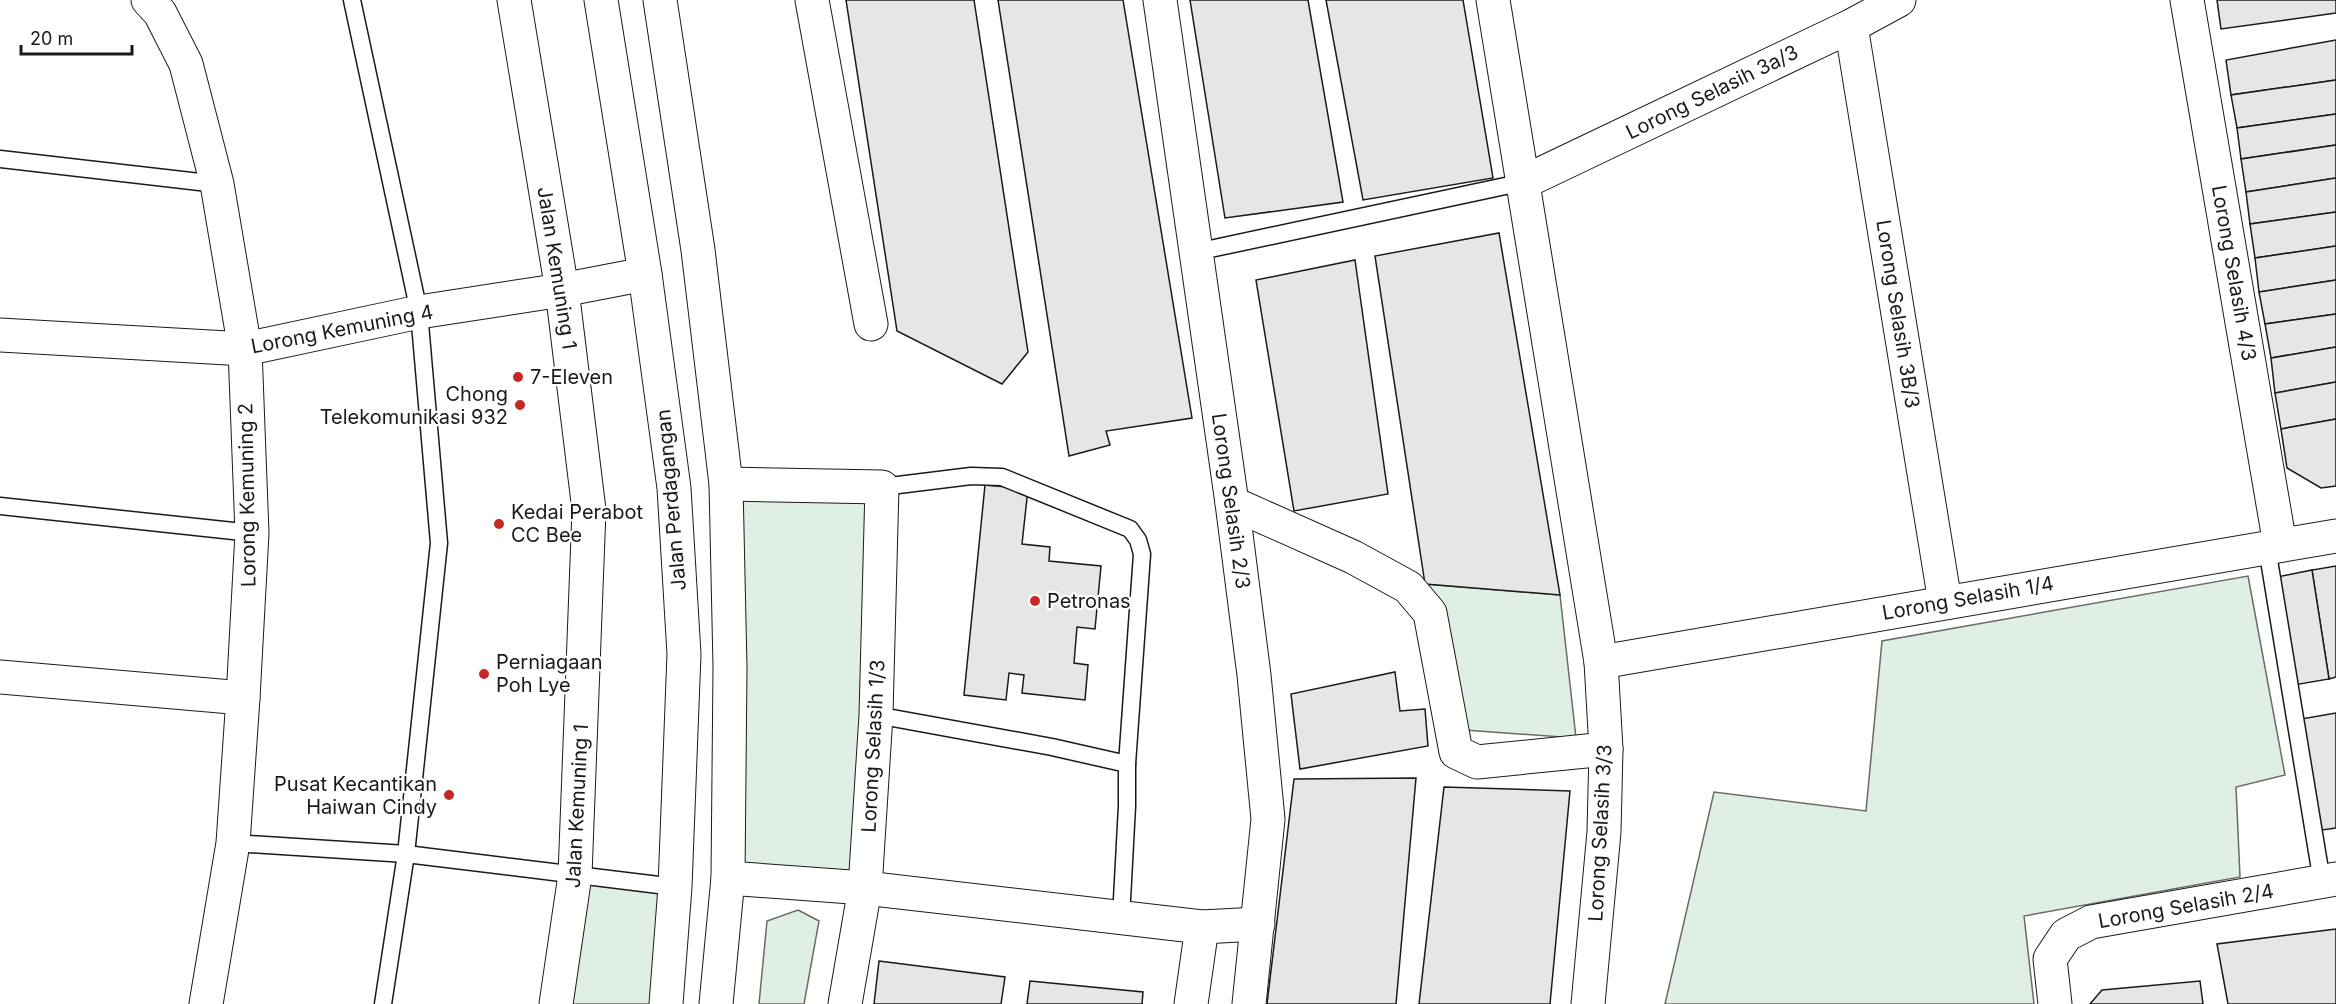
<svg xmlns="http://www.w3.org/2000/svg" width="2336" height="1004" font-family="Inter,sans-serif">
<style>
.green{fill:#e0efe3;stroke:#6a6a6a;stroke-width:1.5}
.building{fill:#e6e6e6;stroke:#1a1a1a;stroke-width:1.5}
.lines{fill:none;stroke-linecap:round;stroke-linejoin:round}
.lane-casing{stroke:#1a1a1a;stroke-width:19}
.street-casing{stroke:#1a1a1a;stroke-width:35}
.primary-casing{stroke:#1a1a1a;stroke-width:35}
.lane{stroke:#fff;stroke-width:16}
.street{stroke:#fff;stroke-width:33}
.primary{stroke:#fff;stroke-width:33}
.poi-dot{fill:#c62828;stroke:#fff;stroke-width:2}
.labels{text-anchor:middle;stroke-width:4.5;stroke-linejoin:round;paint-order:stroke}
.street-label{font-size:20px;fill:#1a1a1a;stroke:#fff}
.poi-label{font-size:20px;fill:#1a1a1a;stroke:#fff;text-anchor:start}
</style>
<rect width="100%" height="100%" fill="#fff"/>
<!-- green -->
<g class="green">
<polygon points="726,484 882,487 865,888 728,878"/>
<polygon points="2248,576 2285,775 2236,787 2240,877 2024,916 2034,1004 1665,1004 1714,792 1866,811 1882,641"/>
<polygon points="1425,584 1560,595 1576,738 1451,729"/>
<polygon points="575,875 675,887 666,1004 556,1004"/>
<polygon points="798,910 819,921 804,1004 759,1004 767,921"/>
</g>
<!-- building -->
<g class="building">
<polygon points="846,0 974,0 1028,352 1002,384 897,331"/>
<polygon points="998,0 1123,0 1192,418 1106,431 1110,445 1069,456"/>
<polygon points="1190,0 1308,0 1343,202 1225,218"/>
<polygon points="1326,0 1463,0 1493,178 1363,200"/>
<polygon points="2217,0 2336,0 2336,13 2221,29"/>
<polygon points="2336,40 2336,80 2231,95 2226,60"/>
<polygon points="2336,80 2336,114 2237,128 2231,95"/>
<polygon points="2336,114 2336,145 2241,159 2237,128"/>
<polygon points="2336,145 2336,178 2246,192 2241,159"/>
<polygon points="2336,178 2336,212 2250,224 2246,192"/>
<polygon points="2336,212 2336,246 2255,258 2250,224"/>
<polygon points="1499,233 1560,595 1425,584 1375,256"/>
<polygon points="2336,246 2336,280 2259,292 2255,258"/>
<polygon points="1355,260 1388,494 1294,511 1256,280"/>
<polygon points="2336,280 2336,314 2265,324 2259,292"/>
<polygon points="2336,314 2336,347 2271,358 2265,324"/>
<polygon points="2336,347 2336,382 2275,393 2271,358"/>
<polygon points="2336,382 2336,419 2281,429 2275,393"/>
<polygon points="2336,419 2336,486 2321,488 2287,468 2281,429"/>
<polygon points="985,485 1028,489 1022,544 1050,547 1049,561 1101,566 1095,629 1077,627 1074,663 1088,665 1085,700 1022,693 1024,675 1009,673 1006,700 964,695"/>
<polygon points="2336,566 2336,677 2329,679 2312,570"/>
<polygon points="2312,570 2329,679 2294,685 2277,577"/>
<polygon points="1395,672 1400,711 1425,709 1428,746 1300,769 1291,694"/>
<polygon points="2336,713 2336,828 2322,830 2301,719"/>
<polygon points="1416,778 1396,1004 1267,1004 1294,779"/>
<polygon points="1444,787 1570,791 1550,1004 1419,1004"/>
<polygon points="2336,929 2336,1004 2228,1004 2217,944"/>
<polygon points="879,961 1005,977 1001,1004 874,1004"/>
<polygon points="1030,981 1143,992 1142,1004 1027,1004"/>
<polygon points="2200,981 2203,1004 2090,1004 2102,990"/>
</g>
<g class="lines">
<!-- lane casing -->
<g class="lane-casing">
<g id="lane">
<polyline points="352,0 419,312 439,543 406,854 383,1004"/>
<polyline points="0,159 217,184"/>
<polyline points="1196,252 1524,182"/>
<polyline points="882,487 971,476 1002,477 1130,529 1138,540 1142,554 1127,764"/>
<polyline points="0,506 252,533"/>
<polyline points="2267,548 2322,882"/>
<polyline points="876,715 1052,747 1127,764 1127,806 1121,918"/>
<polyline points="233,843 406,854 675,887"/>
</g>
</g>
<!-- street casing -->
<g class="street-casing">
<g id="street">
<polyline points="148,0 160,13 186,64 217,184 245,349 252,533 243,698 233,843 206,1004"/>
<polyline points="514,0 562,290 589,510 575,875 556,1004"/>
<polyline points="812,0 871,324"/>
<polyline points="1160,0 1232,503 1254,675 1268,819 1249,1004"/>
<polyline points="1493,0 1601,662 1606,749 1604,832 1588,1004"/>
<polyline points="2187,0 2280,545"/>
<polyline points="1851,26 1945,602"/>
<polyline points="1524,182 1851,26 1899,0"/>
<polyline points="0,335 245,349 419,312 562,290 645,274"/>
<polyline points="726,484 882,487 876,715 865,888 845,1004"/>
<polyline points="1232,503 1353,557 1408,587 1430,613 1456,752 1477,762 1606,749"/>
<polyline points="1601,662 2336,536"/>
<polyline points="0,677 243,698"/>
<polyline points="728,878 865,888 1202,927 1258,924"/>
<polyline points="1191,1004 1202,927"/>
<polyline points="2055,1004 2050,959 2066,935 2091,922 2336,879"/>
</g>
</g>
<!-- primary casing -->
<g class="primary-casing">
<g id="primary">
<polyline points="601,0 645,274 674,488 684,654 675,887 666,1004"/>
<polyline points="660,0 698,250 726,484 730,667 728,878 716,1004"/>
</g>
</g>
<!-- lane -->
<use href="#lane" class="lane"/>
<!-- street -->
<use href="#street" class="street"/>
<!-- primary -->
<use href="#primary" class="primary"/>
</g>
<!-- markers -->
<g class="poi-dot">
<circle cx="518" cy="377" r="6"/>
<circle cx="520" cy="405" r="6"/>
<circle cx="499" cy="524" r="6"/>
<circle cx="1035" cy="601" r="6"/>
<circle cx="484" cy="674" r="6"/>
<circle cx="449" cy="795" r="6"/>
</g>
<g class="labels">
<!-- street labels -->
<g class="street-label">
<text transform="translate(1712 92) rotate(-26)" y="7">Lorong Selasih 3a/3</text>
<text transform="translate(557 268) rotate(81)" y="7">Jalan Kemuning 1</text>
<text transform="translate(2234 273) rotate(80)" y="7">Lorong Selasih 4/3</text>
<text transform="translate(1898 314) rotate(81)" y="7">Lorong Selasih 3B/3</text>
<text transform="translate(342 329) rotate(-11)" y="7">Lorong Kemuning 4</text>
<text transform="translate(247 495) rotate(-91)" y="7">Lorong Kemuning 2</text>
<text transform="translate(671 500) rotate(-95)" y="7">Jalan Perdagangan</text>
<text transform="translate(1231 501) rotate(82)" y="7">Lorong Selasih 2/3</text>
<text transform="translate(1968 598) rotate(-10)" y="7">Lorong Selasih 1/4</text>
<text transform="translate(873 746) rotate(-87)" y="7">Lorong Selasih 1/3</text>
<text transform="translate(577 806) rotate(-87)" y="7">Jalan Kemuning 1</text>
<text transform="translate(1600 833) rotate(-87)" y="7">Lorong Selasih 3/3</text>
<text transform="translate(2186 906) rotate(-10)" y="7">Lorong Selasih 2/4</text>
</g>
<!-- poi labels -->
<g class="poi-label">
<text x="530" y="384">7-Eleven</text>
<text x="508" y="401" text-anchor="end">Chong<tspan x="508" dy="23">Telekomunikasi 932</tspan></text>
<text x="511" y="519">Kedai Perabot<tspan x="511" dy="23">CC Bee</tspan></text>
<text x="1047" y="608">Petronas</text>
<text x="496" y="669">Perniagaan<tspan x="496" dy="23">Poh Lye</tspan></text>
<text x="437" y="791" text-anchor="end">Pusat Kecantikan<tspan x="437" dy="23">Haiwan Cindy</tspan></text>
</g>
</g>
<!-- scale -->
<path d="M21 45v9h111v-9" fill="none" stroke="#1a1a1a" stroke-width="3"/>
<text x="30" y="45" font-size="18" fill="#1a1a1a" stroke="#ffffff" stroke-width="4.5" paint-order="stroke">20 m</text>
</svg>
